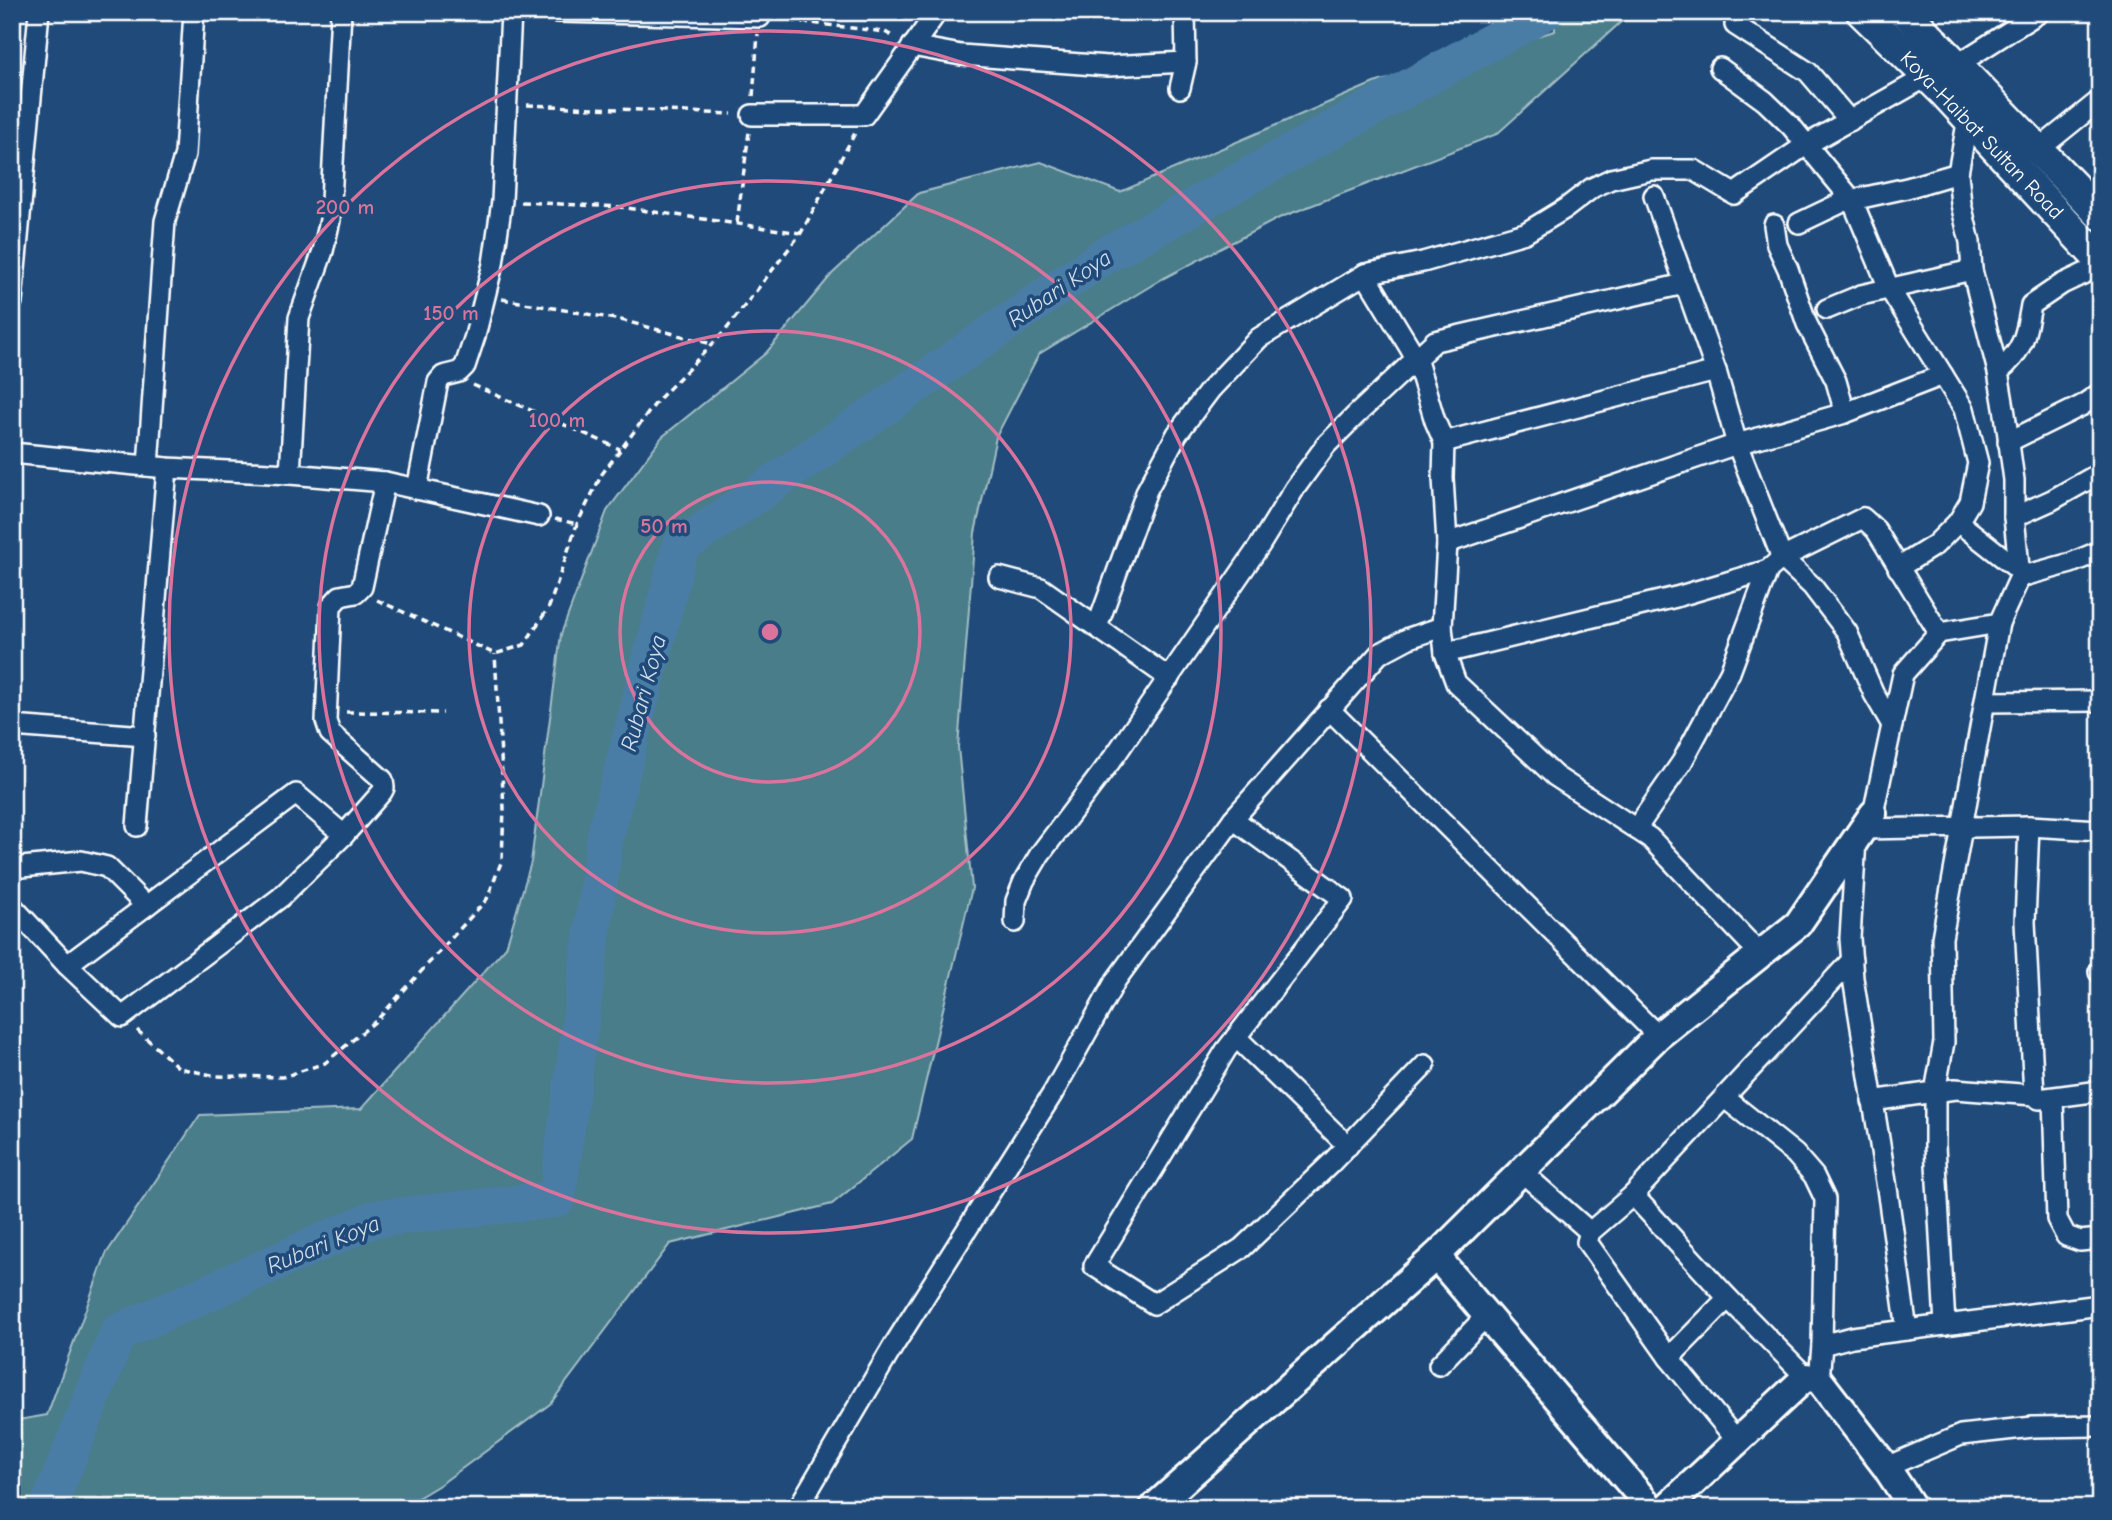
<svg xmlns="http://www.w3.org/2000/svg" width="2112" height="1520" font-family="'Comic Neue',sans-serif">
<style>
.green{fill:#4a7d8a;stroke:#a4bec4;stroke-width:2}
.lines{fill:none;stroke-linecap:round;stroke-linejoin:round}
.river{stroke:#497da6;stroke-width:37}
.street-casing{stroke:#fff;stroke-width:24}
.secondary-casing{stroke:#fff;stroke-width:32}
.primary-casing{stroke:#fff;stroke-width:35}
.path{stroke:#fff;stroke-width:3.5;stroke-dasharray:7 5;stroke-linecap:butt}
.street{stroke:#1f4a7a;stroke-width:19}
.secondary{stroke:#1f4a7a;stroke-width:26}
.primary{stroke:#1f4a7a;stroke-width:30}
.ring{fill:none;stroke:#da749d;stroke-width:3.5}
.labels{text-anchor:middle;stroke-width:7;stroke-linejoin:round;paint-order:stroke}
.street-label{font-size:21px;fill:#fff;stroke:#1f4a7a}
.water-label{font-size:23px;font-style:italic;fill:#d2dee9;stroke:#1f4a7a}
.centre{fill:#da749d;stroke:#1f4a7a;stroke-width:3.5}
.ring-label{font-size:21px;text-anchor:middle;font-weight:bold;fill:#da749d;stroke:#1f4a7a;stroke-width:7;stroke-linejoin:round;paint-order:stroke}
</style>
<rect width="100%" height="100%" fill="#1f4a7a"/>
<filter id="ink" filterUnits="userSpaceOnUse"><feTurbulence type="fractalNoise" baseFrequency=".0143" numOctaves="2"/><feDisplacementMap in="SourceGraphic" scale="14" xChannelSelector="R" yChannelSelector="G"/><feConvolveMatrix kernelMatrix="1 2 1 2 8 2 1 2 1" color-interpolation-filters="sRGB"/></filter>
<g filter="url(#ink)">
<!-- green -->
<polygon class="green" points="1555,12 1632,12 1497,134 1279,218 1162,279 1039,354 996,437 975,533 958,747 972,888 912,1139 832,1204 670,1244 550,1404 441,1484 401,1508 12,1508 12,1421 47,1415 106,1254 200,1115 361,1109 506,947 531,862 561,634 607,511 662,437 766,353 832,274 919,193 1041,162 1120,192 1374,83 1555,31"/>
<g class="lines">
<!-- river -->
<polyline class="river" points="48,1508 118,1333 373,1219 557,1199 605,837 680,547 1106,255 1545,12"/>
<!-- street casing -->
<g class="street-casing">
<g id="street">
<polyline points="557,12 760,17 760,12"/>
<polyline points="1735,25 1808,72 1850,121"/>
<polyline points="912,46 961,55 1108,66 1186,62"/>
<polyline points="1955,66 2040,12"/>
<polyline points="1720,68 1765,101 1791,126 1852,200 1889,288 1964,409 1978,463 1970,502 1958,522 2019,570"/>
<polyline points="1180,88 1186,62 1185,12"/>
<polyline points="752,115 864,115 937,12"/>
<polyline points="2038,150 2100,100"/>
<polyline points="1654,196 1716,371 1737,444 1782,558 1812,586 1847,632 1874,694 1892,725"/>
<polyline points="1799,223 1843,202 1907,188 1958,173"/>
<polyline points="1774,225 1777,245 1788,269 1807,324 1836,381 1845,413"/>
<polyline points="1365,274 1416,358 1435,421 1444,442 1443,478 1447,543 1442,627 1445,653 1456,683 1555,776 1650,838 1760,954"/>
<polyline points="12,302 39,12"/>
<polyline points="1827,309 1861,295 1972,270"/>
<path d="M1998,372c25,-20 28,-37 33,-67l31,-21 38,-18"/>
<polyline points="1444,442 1716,371"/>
<polyline points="2008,442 2081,406 2100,393"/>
<polyline points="12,453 167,468 290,474 385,482 539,516"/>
<polyline points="148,466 165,221 185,154 194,12"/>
<polyline points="290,474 299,318 323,251 330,220 341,12"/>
<polyline points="417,489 438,382 443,376 459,372 465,366 475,336 493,264 502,201 511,12"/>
<polyline points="2014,517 2052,500 2100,473"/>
<polyline points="1447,543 1737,444 1845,413 1943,375"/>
<polyline points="1898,568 1935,545 1958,522"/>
<polyline points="999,577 1041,588 1169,678"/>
<polyline points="2020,577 2071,563 2100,551"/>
<polyline points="1097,627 1147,490 1177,434 1210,390 1259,338 1365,274 1423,262 1525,233 1566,208 1592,188 1611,179 1651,170 1694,170 1734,194 1806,145 1928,76"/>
<polyline points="1445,653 1676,597 1768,570 1782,558 1863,518 1876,530 1939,633"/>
<polyline points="1985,702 2100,701"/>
<polyline points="1329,709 1658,1036"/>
<polyline points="12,726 145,736"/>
<polyline points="1873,814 1903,674 1939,633 1999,623 2020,577 2014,517 2014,480 2005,414 1998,372 1972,270 1970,242 1961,204 1958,173 1968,118"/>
<polyline points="1233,819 1343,899 1226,1050 1094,1266 1154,1304 1242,1248 1331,1163 1425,1065"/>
<polyline points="137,826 167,468"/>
<polyline points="2029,826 2025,922 2034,1095"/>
<polyline points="1636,829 1682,762 1730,672 1768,570"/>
<polyline points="1862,829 2029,826 2100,830"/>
<polyline points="1856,840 1850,938 1853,978 1887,1188 1907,1330"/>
<polyline points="12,868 81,861 107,867 146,906"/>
<polyline points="12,906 67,965 122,1017 281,897 344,835 382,792 384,788 383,780 330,733 326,721 331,606 340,596 356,593 362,587 385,482"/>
<polyline points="1015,922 1016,901 1024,881 1040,854 1116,754 1260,545 1295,488 1326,445 1356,415 1435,341 1684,284"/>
<polyline points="67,965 296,794 344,835"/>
<polyline points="2099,972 2100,973"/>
<polyline points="1236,1037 1348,1146"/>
<polyline points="1725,1098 1795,1154 1814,1176 1825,1199 1822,1345"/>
<polyline points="2053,1098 2057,1219 2066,1236 2080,1241 2100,1239"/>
<polyline points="1872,1101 1955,1089 2034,1095 2039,1099 2100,1091"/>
<polyline points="1522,1172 1590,1232"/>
<polyline points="1633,1195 1728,1298 1806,1377"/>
<polyline points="1945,1325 1935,1146 1935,1092 1944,1042 1942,938 1999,623"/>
<polyline points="1669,1358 1728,1298"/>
<polyline points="1439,1365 1486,1316"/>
<polyline points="1819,1380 1822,1345 1852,1337 2100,1305"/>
<polyline points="1738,1442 1669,1358 1587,1242 1590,1232 1633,1195 1852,960"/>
<polyline points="1886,1467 1961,1435 2033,1427 2100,1426"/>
<polyline points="798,1508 894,1345 1053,1093 1116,980 1233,819 1379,654 1409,638 1442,627"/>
</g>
</g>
<!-- secondary casing -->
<g class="secondary-casing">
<g id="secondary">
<polyline points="1436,1256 1651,1508"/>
<polyline points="1153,1508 1436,1256 1658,1036 1798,924 1873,814"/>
<polyline points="1666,1508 1806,1377 1819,1380 1886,1467 1913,1508"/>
</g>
</g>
<!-- primary casing -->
<g class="primary-casing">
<g id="primary">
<polyline points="1862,12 1945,93 2100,260"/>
<polyline points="1905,12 2100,214"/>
</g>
</g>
<!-- path -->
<g class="path">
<polyline points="778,19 885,32 894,37"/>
<polyline points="753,96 758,34"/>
<polyline points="527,105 732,114"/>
<polyline points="521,202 620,207 801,233"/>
<polyline points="737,223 749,132"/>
<polyline points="502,299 621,320 712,344"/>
<polyline points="473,385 620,449"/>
<polyline points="555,519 577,524"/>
<polyline points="377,600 495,654 524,645 549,607 577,524 602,474 658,400 725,331 801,233 855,133"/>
<polyline points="346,712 443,713"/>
<polyline points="137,1030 179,1068 216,1076 283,1077 325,1063 377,1020 487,899 502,860 504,808 495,654"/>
</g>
<!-- street -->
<use href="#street" class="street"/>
<!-- secondary -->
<use href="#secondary" class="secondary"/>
<!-- primary -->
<use href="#primary" class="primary"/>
</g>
</g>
<!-- distance rings -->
<g class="ring">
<circle cx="770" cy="632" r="150"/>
<circle cx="770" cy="632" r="301"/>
<circle cx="770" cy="632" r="451"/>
<circle cx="770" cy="632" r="601"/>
</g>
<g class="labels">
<!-- street labels -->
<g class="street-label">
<text transform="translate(1982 135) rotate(46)" y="7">Koya-Haibat Sultan Road</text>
</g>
<!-- water labels -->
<g class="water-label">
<text transform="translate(1059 288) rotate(-34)" y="8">Rubari Koya</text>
<text transform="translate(643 693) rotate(-75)" y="8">Rubari Koya</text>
<text transform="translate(323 1244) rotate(-22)" y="8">Rubari Koya</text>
</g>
</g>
<circle cx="770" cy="632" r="10" class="centre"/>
<g class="ring-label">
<text x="345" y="214">200 m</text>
<text x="451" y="320">150 m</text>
<text x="557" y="427">100 m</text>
<text x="664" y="533">50 m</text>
</g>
<!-- margin -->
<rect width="2112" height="1520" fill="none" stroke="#1f4a7a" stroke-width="42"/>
<rect x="21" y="21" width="2070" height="1478" fill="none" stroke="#fff" stroke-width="2.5" filter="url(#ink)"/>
</svg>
